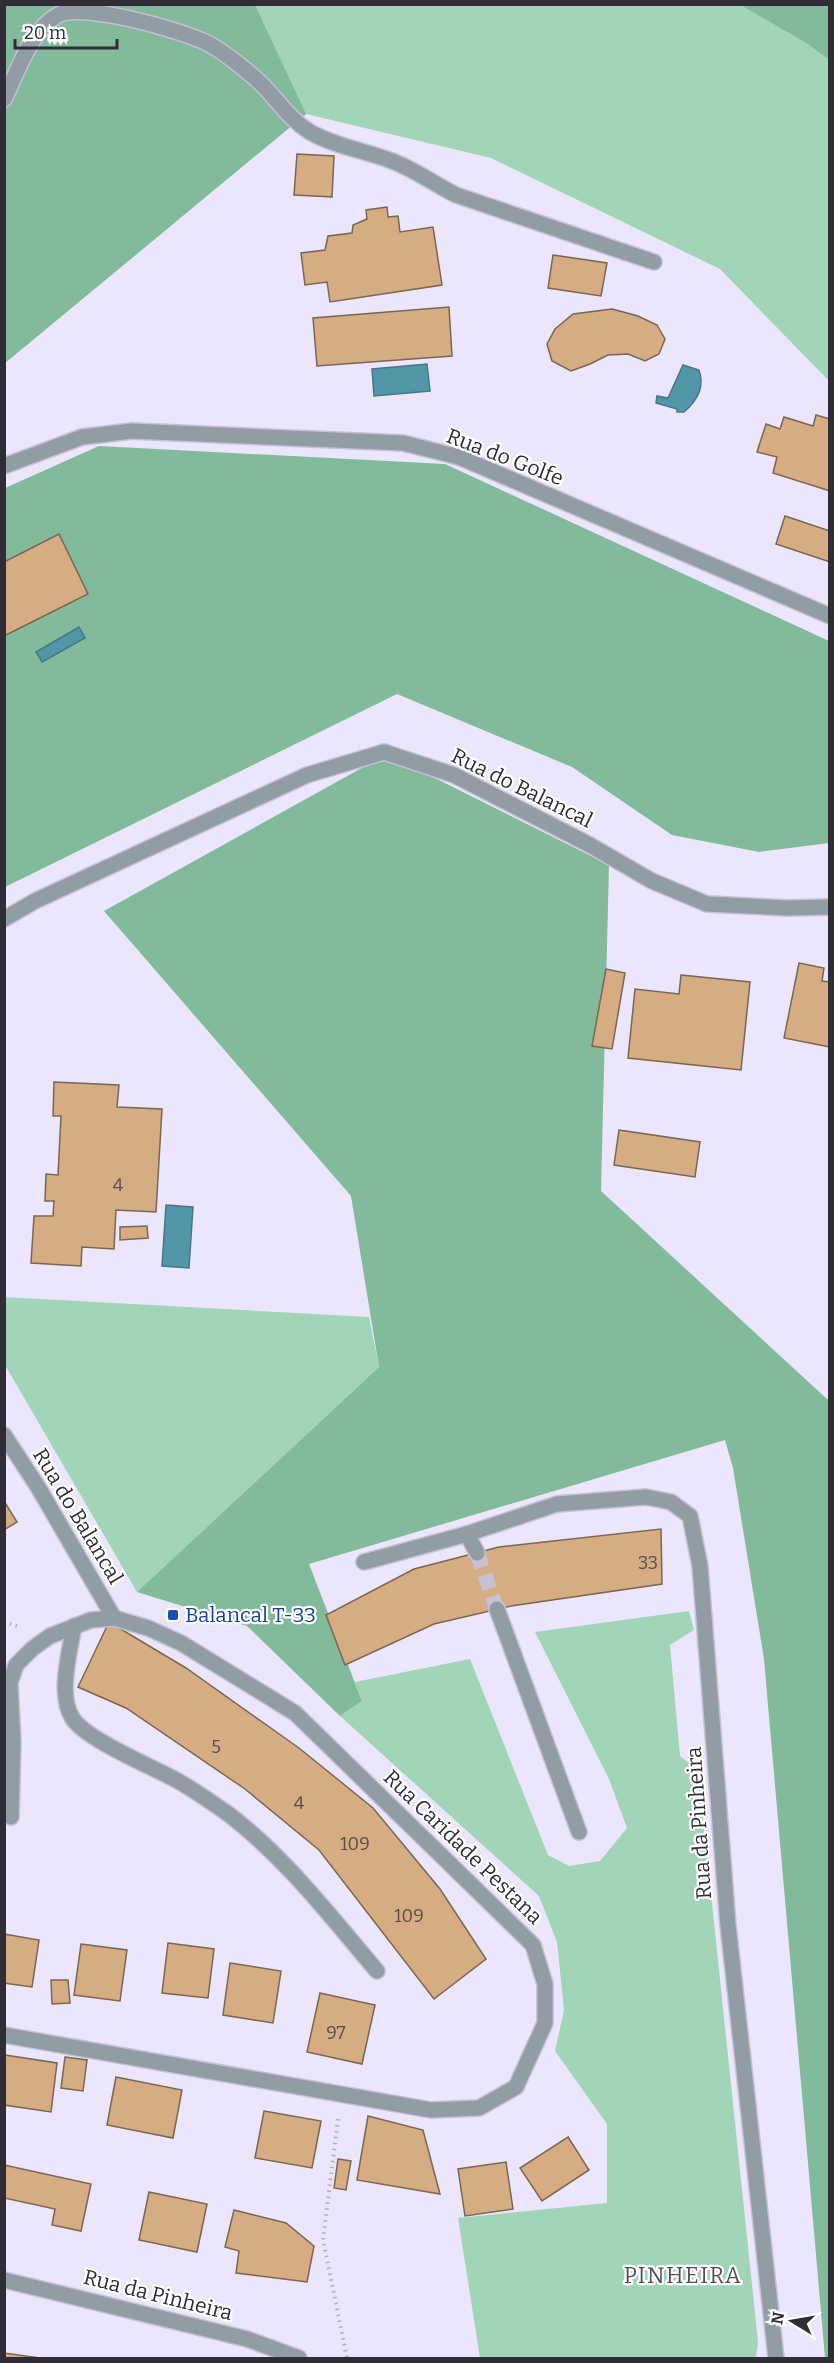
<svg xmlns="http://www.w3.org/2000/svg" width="834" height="2363" font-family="Bitter,serif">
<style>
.green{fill:#a2d4b8}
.forest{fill:#81bb9c}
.water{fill:#5197a8;stroke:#477786;stroke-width:1.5}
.building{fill:#d6ac82;stroke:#796653;stroke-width:1.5}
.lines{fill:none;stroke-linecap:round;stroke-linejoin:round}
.minor-tunnel{stroke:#c6c1d5;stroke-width:15;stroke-dasharray:15 8;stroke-linecap:butt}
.minor-casing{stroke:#c6c1d5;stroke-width:18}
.path{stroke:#b3aec0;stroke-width:4;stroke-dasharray:1.5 4.5;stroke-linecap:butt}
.minor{stroke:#929ca4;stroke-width:15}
.transit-dot{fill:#1a4fb4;stroke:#fff;stroke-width:2}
.labels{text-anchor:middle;stroke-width:4.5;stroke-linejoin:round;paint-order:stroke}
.number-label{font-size:18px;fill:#5a4d4a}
.street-label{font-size:21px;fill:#302d37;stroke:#fff}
.transit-label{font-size:21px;fill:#164399;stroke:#fff;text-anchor:start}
.neighbourhood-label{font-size:22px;letter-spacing:1.5px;fill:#534c62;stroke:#fff}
</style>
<rect width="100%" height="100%" fill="#ece6fc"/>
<!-- green -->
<g class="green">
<polygon points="5,5 829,5 829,381 720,269 491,158 306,114 5,363"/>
<polygon points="4,1297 369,1317 379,1367 137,1592 5,1365"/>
<polygon points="689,1611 694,1630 670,1645 680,1756 698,1770 758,2342 756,2358 480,2358 458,2218 607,2203 607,2124 555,2051 564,2010 557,1942 539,1896 340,1716 362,1701 355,1682 470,1659 548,1855 569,1866 600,1861 627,1828 609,1779 535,1632"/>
</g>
<!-- forest -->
<g class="forest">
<polygon points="5,5 255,5 306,114 5,363"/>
<polygon points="741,5 829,5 829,60 808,44"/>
<polygon points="99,446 445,464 829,641 829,843 759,852 672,835 572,767 397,694 5,887 5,488"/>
<polygon points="387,754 609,865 601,1191 827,1399 829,1398 829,2358 825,2358 764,1659 733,1468 725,1440 309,1564 362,1701 340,1716 247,1626 137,1592 379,1367 351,1196 104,911"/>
</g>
<!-- water -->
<g class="water">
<polygon points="427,364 430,391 374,396 372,369"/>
<path d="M683,365l16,5c6,17 -2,31 -15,42h-7v-3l-21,-6 1,-7 11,2z"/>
<polygon points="79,627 85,638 42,662 36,652"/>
<polygon points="166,1205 193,1207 189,1268 162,1266"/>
</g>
<!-- building -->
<g class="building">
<polygon points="297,154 334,156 332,197 294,195"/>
<polygon points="387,207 388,217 398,216 400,232 433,227 442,285 330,302 327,282 305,285 301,253 325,250 328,236 352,233 353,225 367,219 366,210"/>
<polygon points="553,255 607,263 601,296 548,288"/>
<polygon points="449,307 452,356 317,366 313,318"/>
<polygon points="612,309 638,316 657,325 665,339 659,354 645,361 628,354 608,355 590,364 571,371 552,361 547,344 555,329 573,314"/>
<polygon points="816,415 830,419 830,491 773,473 777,457 757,452 766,424 780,429 784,417 813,426"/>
<polygon points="785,516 830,531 830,562 776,544"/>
<polygon points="59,534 88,594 4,636 4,562"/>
<polygon points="799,963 824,968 822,981 830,982 830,1047 784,1038"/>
<polygon points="606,969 625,973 612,1049 592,1046"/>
<polygon points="681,975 750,982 741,1070 628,1058 635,989 679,994"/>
<polygon points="54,1082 119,1085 117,1107 162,1109 156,1212 116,1210 114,1249 82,1247 81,1266 31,1263 34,1216 53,1216 54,1201 45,1201 46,1174 58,1175 61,1116 53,1116"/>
<polygon points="619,1130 700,1142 695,1177 614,1165"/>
<polygon points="147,1226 148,1238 120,1240 120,1227"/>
<polygon points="4,1501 17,1522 4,1530"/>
<polygon points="661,1529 662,1584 511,1606 434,1624 345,1665 326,1615 414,1569 499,1547"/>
<polygon points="109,1622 186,1668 299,1748 373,1808 440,1889 486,1959 434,1999 319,1850 245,1789 126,1708 78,1687"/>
<polygon points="4,1934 39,1940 32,1987 4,1983"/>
<polygon points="168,1943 214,1949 208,1998 162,1993"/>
<polygon points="81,1944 127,1950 120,2001 74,1995"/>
<polygon points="230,1963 281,1971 273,2023 223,2015"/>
<polygon points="51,1980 68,1980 70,2003 52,2004"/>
<polygon points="320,1993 375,2005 362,2064 307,2052"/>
<polygon points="5,2055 57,2063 51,2112 4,2105"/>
<polygon points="65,2057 87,2060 83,2091 61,2088"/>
<polygon points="116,2077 182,2090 173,2138 107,2125"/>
<polygon points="264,2111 321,2121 312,2168 255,2158"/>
<polygon points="368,2116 423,2130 440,2194 357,2180"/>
<polygon points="568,2137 589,2170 542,2201 520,2168"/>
<polygon points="338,2159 351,2161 346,2190 334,2188"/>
<polygon points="506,2162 513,2209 465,2216 458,2169"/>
<polygon points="4,2165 91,2184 81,2231 52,2225 55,2209 4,2198"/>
<polygon points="149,2192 207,2204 197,2252 139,2240"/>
<polygon points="234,2210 286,2223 314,2246 307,2282 236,2273 239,2251 225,2247"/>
<polygon points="4,2353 40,2358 4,2358"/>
</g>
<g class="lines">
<!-- minor-tunnel -->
<polyline class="minor-tunnel" points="477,1553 497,1609"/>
<!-- minor casing -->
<g class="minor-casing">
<g id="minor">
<path d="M4,99c14,-27 26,-69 54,-84 24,-13 123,15 149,28 16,8 34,23 48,35 20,17 32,40 55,54 24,14 56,19 82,29 22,8 42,23 64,34l198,67"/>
<polyline points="4,466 82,437 132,431 403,443 459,457 830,616"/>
<polyline points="4,919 35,901 307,775 384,752 454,775 588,844 652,881 707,904 788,908 830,907"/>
<polyline points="4,1435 38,1487 114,1618"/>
<polyline points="467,1534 477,1553"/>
<polyline points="364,1562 467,1534 557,1504 646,1497 671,1502 690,1516 700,1566 728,1925 776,2358"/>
<polyline points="497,1609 579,1832"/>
<path d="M74,1626c-4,25 -17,70 -1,93 14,21 80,48 105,62 16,9 33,21 49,32 58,44 103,103 150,158"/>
<polyline points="4,2035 431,2110 479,2108 516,2087 545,2023 545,1984 533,1945 295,1713 181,1643 148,1628 114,1618 91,1620 50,1636 32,1649 16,1665 10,1683 13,1742 11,1817"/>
<polyline points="4,2280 247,2339 299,2358"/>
</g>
</g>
<!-- path -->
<g class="path">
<polyline points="4,1622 21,1627"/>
<polyline points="338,2119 323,2240 347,2358"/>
</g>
<!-- minor -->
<use href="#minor" class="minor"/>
</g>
<!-- markers -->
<rect class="transit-dot" x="167" y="1609" width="12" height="12" rx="3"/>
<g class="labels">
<!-- number labels -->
<g class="number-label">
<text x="118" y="1191">4</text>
<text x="648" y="1569">33</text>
<text x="216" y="1753">5</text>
<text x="299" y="1809">4</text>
<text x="355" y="1850">109</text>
<text x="409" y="1922">109</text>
<text x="336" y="2039">97</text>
</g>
<!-- street labels -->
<g class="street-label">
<text transform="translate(505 457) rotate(21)" y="7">Rua do Golfe</text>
<text transform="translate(522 788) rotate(26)" y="7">Rua do Balancal</text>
<text transform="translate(78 1516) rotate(59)" y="7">Rua do Balancal</text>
<text transform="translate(699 1823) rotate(-94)" y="7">Rua da Pinheira</text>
<text transform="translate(463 1847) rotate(44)" y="7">Rua Caridade Pestana</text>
<text transform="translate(158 2295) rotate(14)" y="7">Rua da Pinheira</text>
</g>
<!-- transit labels -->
<g class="transit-label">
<text x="185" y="1622">Balancal T-33</text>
</g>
<!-- neighbourhood labels -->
<g class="neighbourhood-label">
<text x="683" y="2283">PINHEIRA</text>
</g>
</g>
<!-- border -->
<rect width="834" height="2363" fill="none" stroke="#302d37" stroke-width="12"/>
<!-- north arrow -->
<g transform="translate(792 2321) rotate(281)" stroke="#ffffff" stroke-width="4.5" paint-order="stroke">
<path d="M0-4.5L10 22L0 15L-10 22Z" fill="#302d37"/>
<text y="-9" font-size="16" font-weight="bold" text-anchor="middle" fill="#302d37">N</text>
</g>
<!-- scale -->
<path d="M15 39v9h102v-9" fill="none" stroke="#302d37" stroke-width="3"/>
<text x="24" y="39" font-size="18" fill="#302d37" stroke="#ffffff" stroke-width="4.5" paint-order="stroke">20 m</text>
</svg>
